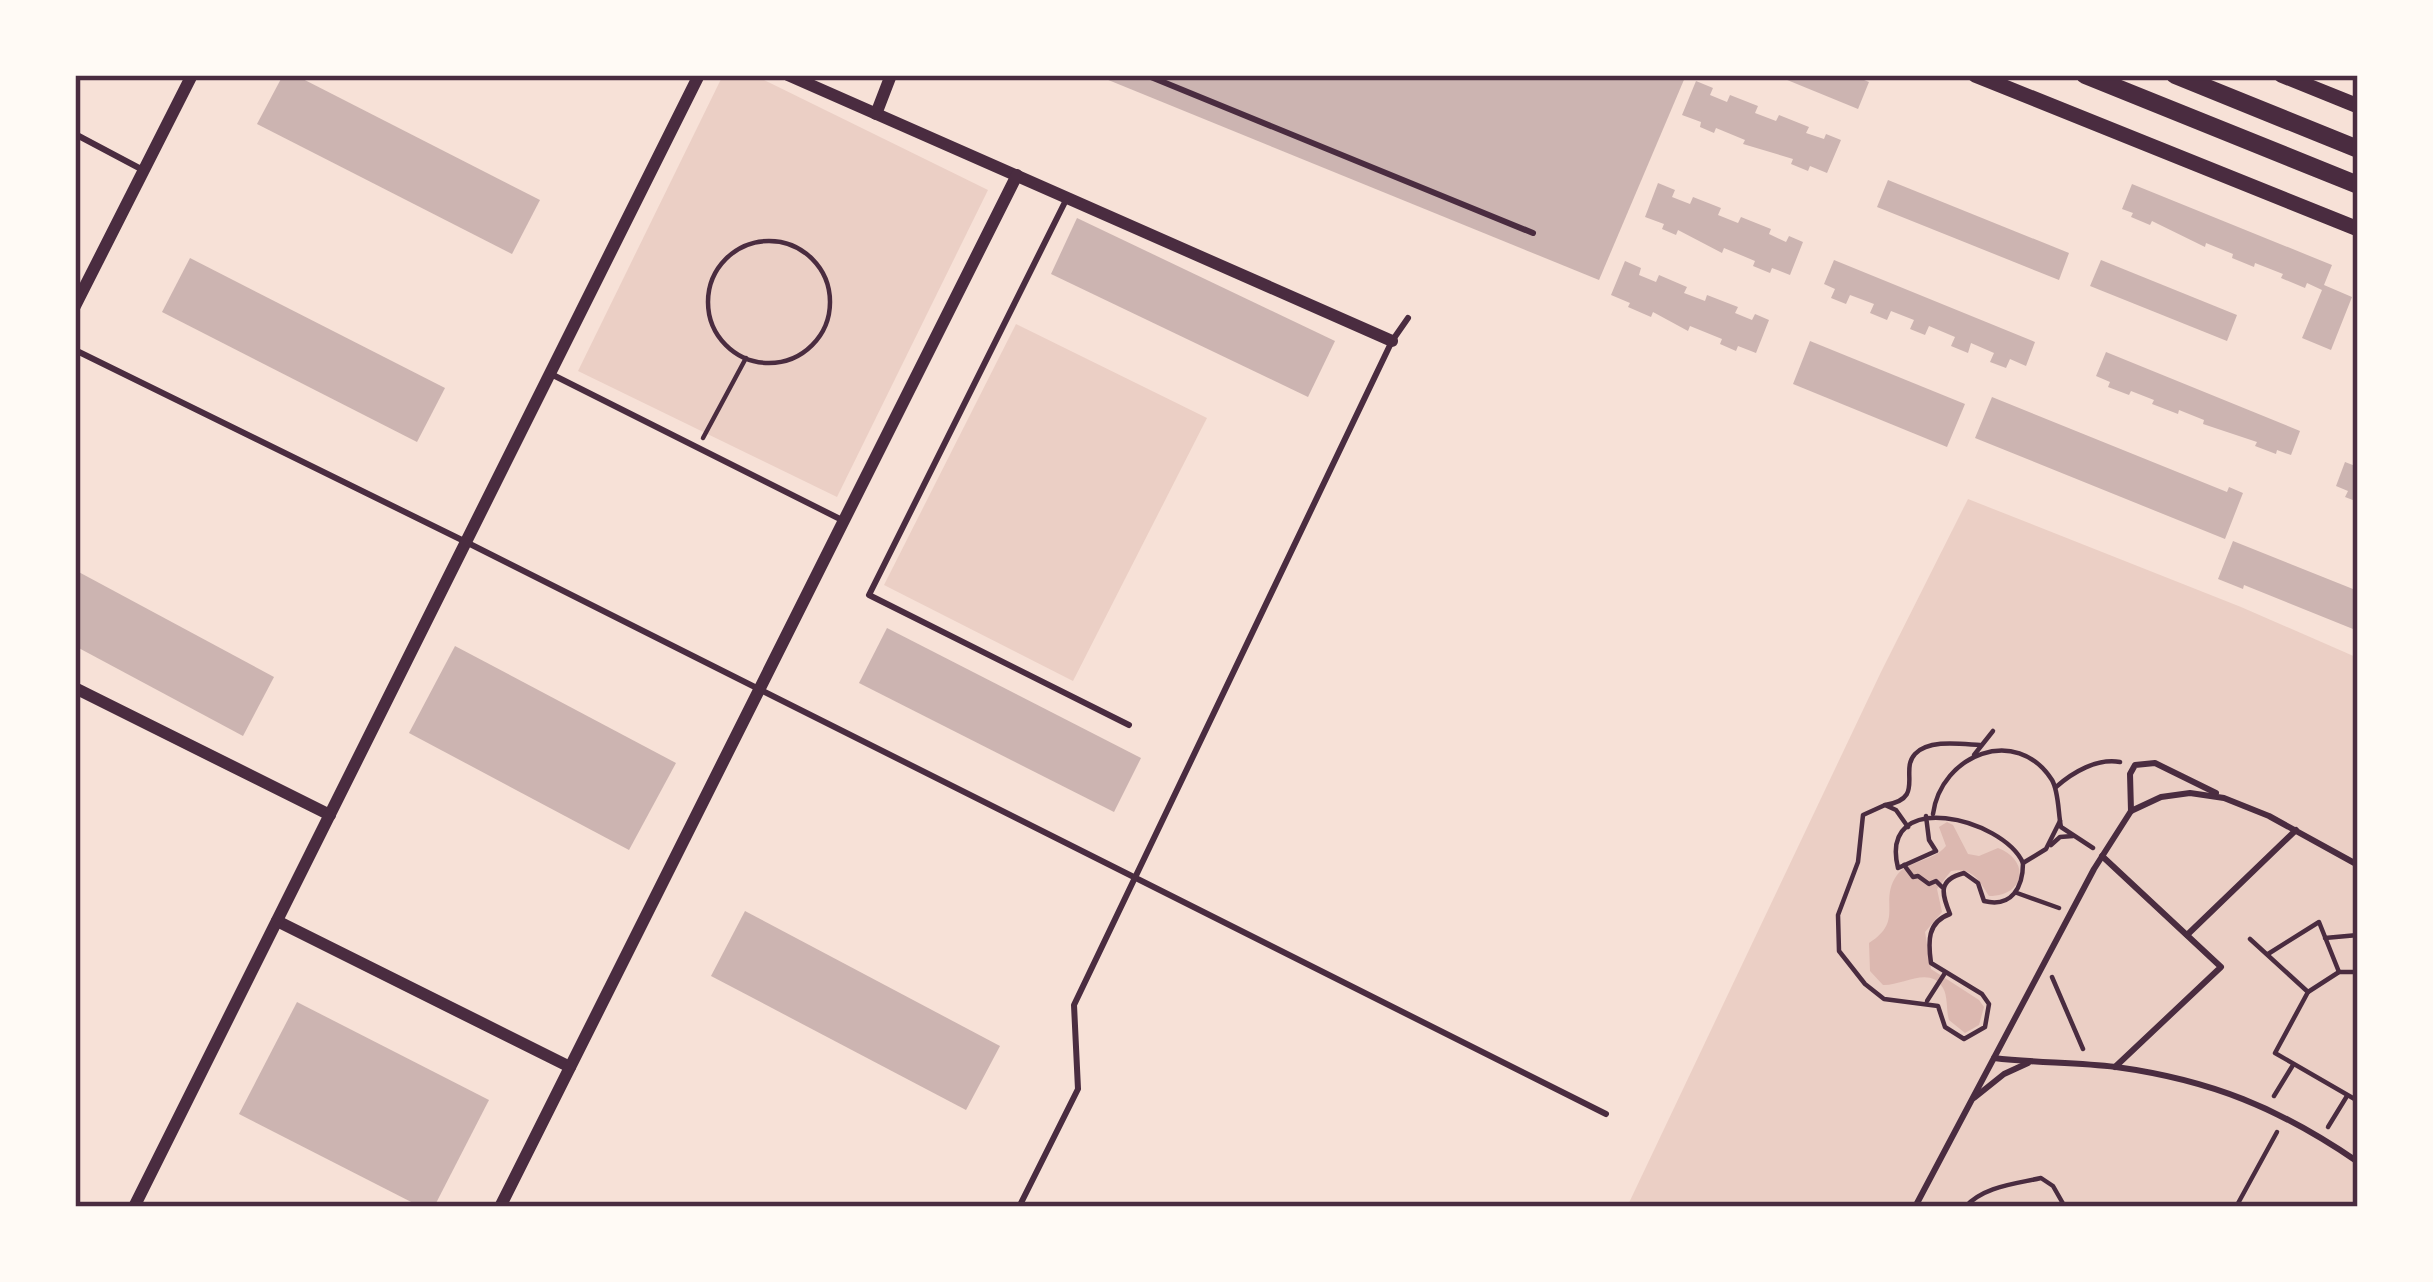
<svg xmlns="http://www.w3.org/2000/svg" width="2433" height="1282" font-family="Barlow,sans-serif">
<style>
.green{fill:#ebcfc5}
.water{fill:#dcb8b0}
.building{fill:#ccb4b1}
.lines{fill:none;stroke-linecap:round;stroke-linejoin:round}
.path{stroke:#4a2c40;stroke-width:4.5}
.service{stroke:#4a2c40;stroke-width:6}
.minor{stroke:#4a2c40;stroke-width:12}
.tertiary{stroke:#4a2c40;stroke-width:15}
.primary{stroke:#4a2c40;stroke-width:18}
.neatline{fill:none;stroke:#4a2c40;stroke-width:4.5}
</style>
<rect width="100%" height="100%" fill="#f7e1d7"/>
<!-- green -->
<g class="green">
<polygon points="723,75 754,75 988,190 837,497 578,371"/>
<polygon points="1016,324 1207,418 1073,681 884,585"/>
<polygon points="1968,499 2241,607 2358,658 2358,1207 1627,1207 1881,672"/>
</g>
<!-- water -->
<path class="water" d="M1947,822l6,3 15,29 11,2 19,-8c33,13 27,48 -9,48 -10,-16 -17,-29 -38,-25l-14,18 5,23 -17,20 6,37 48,31 5,7 -5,18 -14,8 -16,-13c-3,-10 -1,-24 -6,-32 -13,-23 -41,-2 -60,-3l-13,-14 -1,-28c36,-23 9,-41 28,-68 11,-15 36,-13 49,-29l-7,-19z"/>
<!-- building -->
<g class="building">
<polygon points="283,75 295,75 540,200 512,254 257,124"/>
<polygon points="1096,75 1686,75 1599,280"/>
<polygon points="1775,75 1852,75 1869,82 1858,109"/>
<polygon points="1696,81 1713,88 1710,95 1727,102 1730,95 1758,106 1755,113 1776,121 1779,115 1809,127 1806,133 1824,139 1826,134 1841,140 1827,173 1810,166 1808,171 1791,164 1793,159 1743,144 1745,140 1716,128 1714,133 1700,127 1701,122 1682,115"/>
<polygon points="1888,180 2069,253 2059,280 1877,207"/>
<polygon points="1658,183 1675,190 1672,197 1690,204 1693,197 1721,208 1718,215 1738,223 1741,217 1771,229 1769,234 1786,242 1789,236 1803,242 1790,275 1772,268 1770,273 1753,266 1755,261 1724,248 1722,253 1678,230 1676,235 1662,229 1664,224 1645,217"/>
<polygon points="2132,184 2332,265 2324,285 2352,297 2331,350 2302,338 2322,290 2307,283 2305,288 2281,278 2283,274 2255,263 2254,267 2232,258 2233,254 2206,243 2205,247 2152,221 2150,225 2131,217 2133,213 2122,209"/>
<polygon points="1077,218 1335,341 1308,397 1051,274"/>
<polygon points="190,258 445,388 417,442 162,312"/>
<polygon points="1834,260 2035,342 2026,366 2010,359 2006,368 1990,362 1994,353 1971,343 1968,353 1951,346 1955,337 1929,326 1925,335 1910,329 1914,320 1891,311 1887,320 1870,313 1874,304 1850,295 1846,304 1831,298 1835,289 1824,284"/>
<polygon points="2101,260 2237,315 2227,341 2090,286"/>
<polygon points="1625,261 1641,268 1639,275 1656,282 1659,275 1687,287 1684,293 1705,301 1707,295 1738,307 1735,313 1752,320 1755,314 1769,320 1756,353 1738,346 1736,351 1720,344 1722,339 1690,326 1688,331 1653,312 1651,317 1628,307 1630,303 1611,295"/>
<polygon points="1810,341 1965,404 1947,447 1793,384"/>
<polygon points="2106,352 2300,431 2291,455 2277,450 2276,454 2255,446 2257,442 2203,424 2204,420 2179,410 2178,414 2152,404 2154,400 2131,391 2129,395 2108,387 2110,382 2096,376"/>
<polygon points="1992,397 2227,492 2229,487 2243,493 2225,539 1975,438"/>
<polygon points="2345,462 2358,467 2358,502 2345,497 2348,491 2336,486"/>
<polygon points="2233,541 2358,591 2358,631 2244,585 2243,589 2218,579"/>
<polygon points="75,570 274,677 243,736 75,646"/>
<polygon points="887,628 1141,758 1114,812 859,683"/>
<polygon points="455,646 676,763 629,850 409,733"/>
<polygon points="745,911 1000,1046 966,1110 711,976"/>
<polygon points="297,1002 489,1100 434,1207 421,1207 239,1114"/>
</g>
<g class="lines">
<!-- path -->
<g class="path">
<circle cx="769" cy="302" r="61"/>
<polyline points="703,438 746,358"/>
<polyline points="1974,755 1993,731"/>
<path d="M2056,787c17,-15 41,-29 64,-25"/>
<path d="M1885,805c41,-6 14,-34 30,-51 14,-15 46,-10 65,-9"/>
<path d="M1933,814c8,-59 83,-90 119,-34 7,12 6,33 9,47l32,21"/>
<path d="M1926,816l3,24 7,11 -38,17c-20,-81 105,-50 125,-5l23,-14 14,-28"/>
<path d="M1908,827l-12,-17 -11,-5 -22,10 -5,47 -20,53 1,36 26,33 19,15 54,7 7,21 19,12 21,-12 4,-23 -7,-10 -51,-31c-3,-21 -4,-41 19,-49 -8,-20 -13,-34 14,-41l14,10 6,18c28,7 39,-14 39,-38"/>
<polyline points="2051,845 2060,837 2073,836"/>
<polyline points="1904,865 1913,877 1918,876 1929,884 1936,881 1942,887"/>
<polyline points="2017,893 2059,908"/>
<polyline points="2325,938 2358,935"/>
<polyline points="2250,939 2308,992 2339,972 2358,972"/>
<polyline points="2268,954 2319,922 2339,972"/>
<polyline points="2052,977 2083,1049"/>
<polyline points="2308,992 2275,1053 2358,1101"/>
<polyline points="1927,1001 1945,973"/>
<polyline points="2274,1096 2293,1065"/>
<polyline points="2328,1127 2347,1096"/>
<path d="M1965,1207c19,-21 50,-23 76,-29l12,8 12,21"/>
<polyline points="2220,1207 2236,1207"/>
<polyline points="2236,1207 2277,1132"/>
</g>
<!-- service -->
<g class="service">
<polyline points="1146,75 1533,233"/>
<polyline points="75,134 141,169"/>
<polyline points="1067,198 869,595 1129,725"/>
<polyline points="75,350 466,542 1606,1114"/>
<polyline points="553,375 842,520"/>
<polyline points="2131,811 2130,774 2135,765 2155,763 2216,793"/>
<polyline points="2102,856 2221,967 2115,1067"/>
<polyline points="2187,935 2296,830"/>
<path d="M1994,1058c40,5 81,4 122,9 95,13 163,41 242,95"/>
<polyline points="1974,1098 2004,1074 2028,1063"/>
<polyline points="1019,1207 1078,1089 1074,1005 1392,341 1408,318"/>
<polyline points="1915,1207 2094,869 2131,811 2161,797 2190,793 2224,798 2269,816 2358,865"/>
</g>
<!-- minor -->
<g class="minor">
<polyline points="788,75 1392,341"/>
<polyline points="876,114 891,75"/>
<polyline points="75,306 192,75"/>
<polyline points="75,688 330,815"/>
<polyline points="277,921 570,1067"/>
<polyline points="134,1207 699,75"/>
<polyline points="500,1207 1017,175"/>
</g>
<!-- tertiary -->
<g class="tertiary">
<polyline points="1975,75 2358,229"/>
<polyline points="2281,75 2358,106"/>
</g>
<!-- primary -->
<g class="primary">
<polyline points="2085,75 2358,185"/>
<polyline points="2175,75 2358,149"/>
</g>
</g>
<!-- border -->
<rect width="2433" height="1282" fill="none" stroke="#fffaf5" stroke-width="156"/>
<rect x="78" y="78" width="2277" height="1126" class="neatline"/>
</svg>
